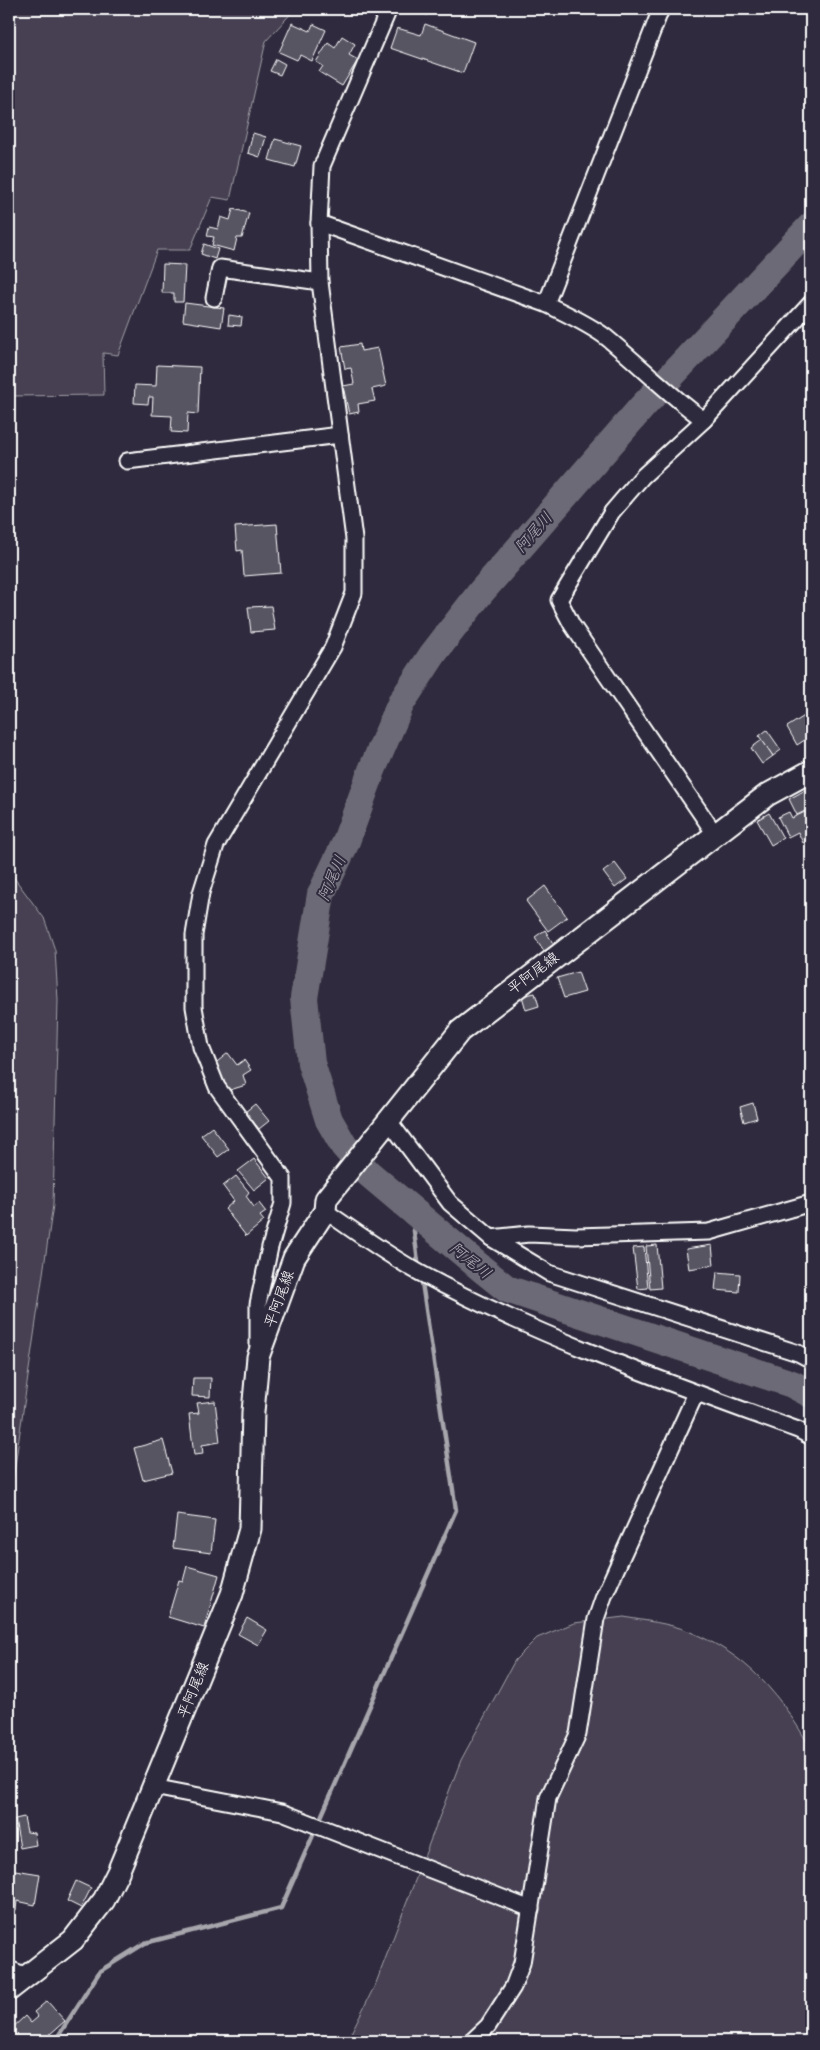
<svg xmlns="http://www.w3.org/2000/svg" width="820" height="2050" font-family="'Playpen Sans','Klee One',sans-serif">
<style>
.green{fill:#464152;stroke:#a2a0a8}
.lines{fill:none;stroke-linecap:round;stroke-linejoin:round}
.stream{stroke:#a7a6ad;stroke-width:4.5}
.river{stroke:#6d6a77;stroke-width:28}
.building{fill:#595564;stroke:#fff}
.minor-casing{stroke:#fff;stroke-width:19}
.secondary-casing{stroke:#fff;stroke-width:25}
.minor{stroke:#2f2a3d;stroke-width:15}
.secondary{stroke:#2f2a3d;stroke-width:21}
.labels{text-anchor:middle;stroke-width:4;stroke-linejoin:round;paint-order:stroke}
.street-label{font-size:15px;fill:#fff;stroke:#2f2a3d}
.water-label{font-size:16px;font-style:italic;fill:#b6b4bb;stroke:#2f2a3d}
</style>
<rect width="100%" height="100%" fill="#2f2a3d"/>
<filter id="ink" filterUnits="userSpaceOnUse"><feTurbulence type="fractalNoise" baseFrequency=".02" numOctaves="2"/><feDisplacementMap in="SourceGraphic" scale="10" xChannelSelector="R" yChannelSelector="G"/><feConvolveMatrix kernelMatrix="1 2 1 2 8 2 1 2 1" color-interpolation-filters="sRGB"/></filter>
<g filter="url(#ink)">
<!-- green -->
<g class="green">
<polygon points="9,9 295,9 266,41 230,200 212,197 190,250 157,250 118,355 103,353 104,395 9,396"/>
<polygon points="9,871 44,918 55,950 58,1000 53,1205 9,1507"/>
<path d="M624,1617c21,4 45,6 64,14 60,24 92,63 123,118v292h-464l29,-58 85,-223 54,-100 22,-22 37,-15z"/>
</g>
<g class="lines">
<!-- stream -->
<g class="stream">
<polyline points="411,1209 419,1269"/>
<polyline points="55,2041 100,1971 145,1943 281,1908 456,1510 421,1276"/>
</g>
<!-- river -->
<polyline class="river" points="811,226 643,406 481,592 433,654 401,703 372,770 345,844 321,894 304,998 311,1063 329,1120 344,1146 368,1173 482,1269 507,1289 792,1384 811,1394"/>
</g>
<!-- building -->
<g class="building">
<polygon points="411,9 428,9 427,15"/>
<polygon points="292,23 310,31 313,24 326,30 312,61 300,55 297,60 279,52"/>
<polygon points="425,24 474,42 463,73 390,48 397,28 421,35"/>
<polygon points="342,36 355,44 349,55 358,60 342,86 319,72 323,66 316,62 328,43 335,48"/>
<polygon points="276,59 285,64 280,75 270,71"/>
<polygon points="253,133 266,137 260,157 248,153"/>
<polygon points="275,139 301,146 295,167 269,160"/>
<polygon points="233,209 249,213 242,238 237,238 234,251 212,245 214,237 207,236 209,227 218,229 221,217 230,220"/>
<polygon points="204,244 218,249 215,259 201,254"/>
<polygon points="163,264 185,265 183,302 174,302 174,293 162,293"/>
<polygon points="185,303 224,308 221,327 183,321"/>
<polygon points="229,315 242,317 241,326 228,325"/>
<polygon points="360,344 361,351 378,348 386,386 372,389 375,401 358,404 359,412 349,414 343,386 354,384 351,368 345,369 341,347"/>
<polygon points="157,365 200,367 198,414 188,413 187,433 171,432 172,416 152,415 153,397 149,397 148,404 134,403 135,385 156,386"/>
<polygon points="277,524 281,573 244,576 242,550 237,551 235,527"/>
<polygon points="271,606 275,630 251,632 248,607"/>
<polygon points="806,715 811,724 811,736 797,745 787,727"/>
<polygon points="767,730 781,750 773,756 759,736"/>
<polygon points="762,740 773,756 762,764 751,748"/>
<polygon points="811,787 811,801 806,804 809,809 797,815 789,799"/>
<polygon points="807,811 811,819 811,839 803,843 798,832 788,837 778,817 789,812 792,818"/>
<polygon points="769,813 783,838 771,845 757,820"/>
<polygon points="615,863 627,879 615,888 603,872"/>
<polygon points="545,886 567,917 548,931 526,901"/>
<polygon points="545,930 554,945 544,951 535,937"/>
<polygon points="578,972 585,992 564,998 557,978"/>
<polygon points="535,993 539,1006 526,1010 522,996"/>
<polygon points="228,1053 237,1065 244,1060 251,1070 243,1075 246,1085 230,1090 212,1066"/>
<polygon points="753,1103 757,1118 744,1122 740,1107"/>
<polygon points="255,1104 269,1121 259,1129 245,1112"/>
<polygon points="212,1127 229,1149 218,1157 201,1135"/>
<polygon points="254,1159 269,1178 254,1190 238,1171"/>
<polygon points="236,1176 249,1192 246,1196 254,1207 259,1203 266,1212 260,1216 264,1221 246,1236 225,1209 234,1201 223,1186"/>
<polygon points="657,1245 661,1288 650,1289 646,1246"/>
<polygon points="712,1245 714,1265 689,1269 686,1249"/>
<polygon points="644,1247 648,1288 638,1289 633,1248"/>
<polygon points="717,1272 740,1274 739,1292 715,1290"/>
<polygon points="193,1378 211,1378 210,1397 192,1396"/>
<polygon points="215,1401 220,1442 202,1445 203,1454 194,1455 189,1414 199,1413 197,1403"/>
<polygon points="163,1440 172,1473 143,1480 134,1448"/>
<polygon points="177,1515 215,1520 211,1553 173,1548"/>
<polygon points="187,1566 219,1575 204,1628 168,1617 179,1580 183,1581"/>
<polygon points="247,1618 267,1630 258,1645 238,1634"/>
<polygon points="24,1817 27,1832 34,1833 36,1845 20,1848 15,1819"/>
<polygon points="15,1870 40,1874 35,1905 17,1901 16,1910 9,1909 9,1898 10,1899"/>
<polygon points="76,1881 91,1888 81,1908 67,1901"/>
<polygon points="47,2001 65,2021 42,2041 13,2041 9,2037 9,2031 25,2016 31,2023 38,2017 34,2012"/>
</g>
<g class="lines">
<!-- minor casing -->
<g class="minor-casing">
<g id="minor">
<path d="M319,223l227,81c20,10 43,20 61,34 33,27 62,57 97,82"/>
<polyline points="214,298 220,268 320,282"/>
<polyline points="546,304 661,9"/>
<polyline points="127,461 340,435"/>
<polyline points="715,834 572,625 559,600 612,512 642,477 704,420 811,303"/>
<polyline points="389,1121 450,1203 491,1238 549,1273 798,1353 811,1360"/>
<path d="M325,1211c31,21 62,44 95,62 120,65 250,110 378,157l13,7"/>
<polyline points="491,1238 529,1234 576,1236 709,1232 811,1203"/>
<polyline points="258,1346 258,1304 270,1247 283,1203 283,1178 217,1087 201,1047 194,1007 194,935 201,893 216,845 333,647 354,593 354,539 320,282 319,223 322,166 389,9"/>
<polyline points="153,1787 282,1812 531,1909"/>
<polyline points="9,1969 27,1976"/>
<polyline points="472,2041 488,2026 513,1987 522,1963 548,1798 578,1734 596,1619 604,1596 696,1393"/>
</g>
</g>
<!-- secondary casing -->
<g class="secondary-casing">
<polyline id="secondary" points="9,1990 73,1940 104,1900 118,1872 153,1787 232,1594 250,1529 253,1412 258,1357 294,1258 325,1211 326,1199 460,1031 767,795 811,771"/>
</g>
<!-- minor -->
<use href="#minor" class="minor"/>
<!-- secondary -->
<use href="#secondary" class="secondary"/>
</g>
</g>
<g class="labels">
<!-- street labels -->
<g class="street-label">
<text transform="translate(533 973) rotate(-37)" y="5">平阿尾線</text>
<text transform="translate(279 1299) rotate(-70)" y="5">平阿尾線</text>
<text transform="translate(193 1690) rotate(-68)" y="5">平阿尾線</text>
</g>
<!-- water labels -->
<g class="water-label">
<text transform="translate(533 532) rotate(-49)" y="6">阿尾川</text>
<text transform="translate(331 878) rotate(-67)" y="6">阿尾川</text>
<text transform="translate(471 1260) rotate(39)" y="6">阿尾川</text>
</g>
</g>
<!-- margin -->
<rect width="820" height="2050" fill="none" stroke="#2f2a3d" stroke-width="30"/>
<rect x="15" y="15" width="790" height="2020" fill="none" stroke="#fff" stroke-width="2" filter="url(#ink)"/>
</svg>
